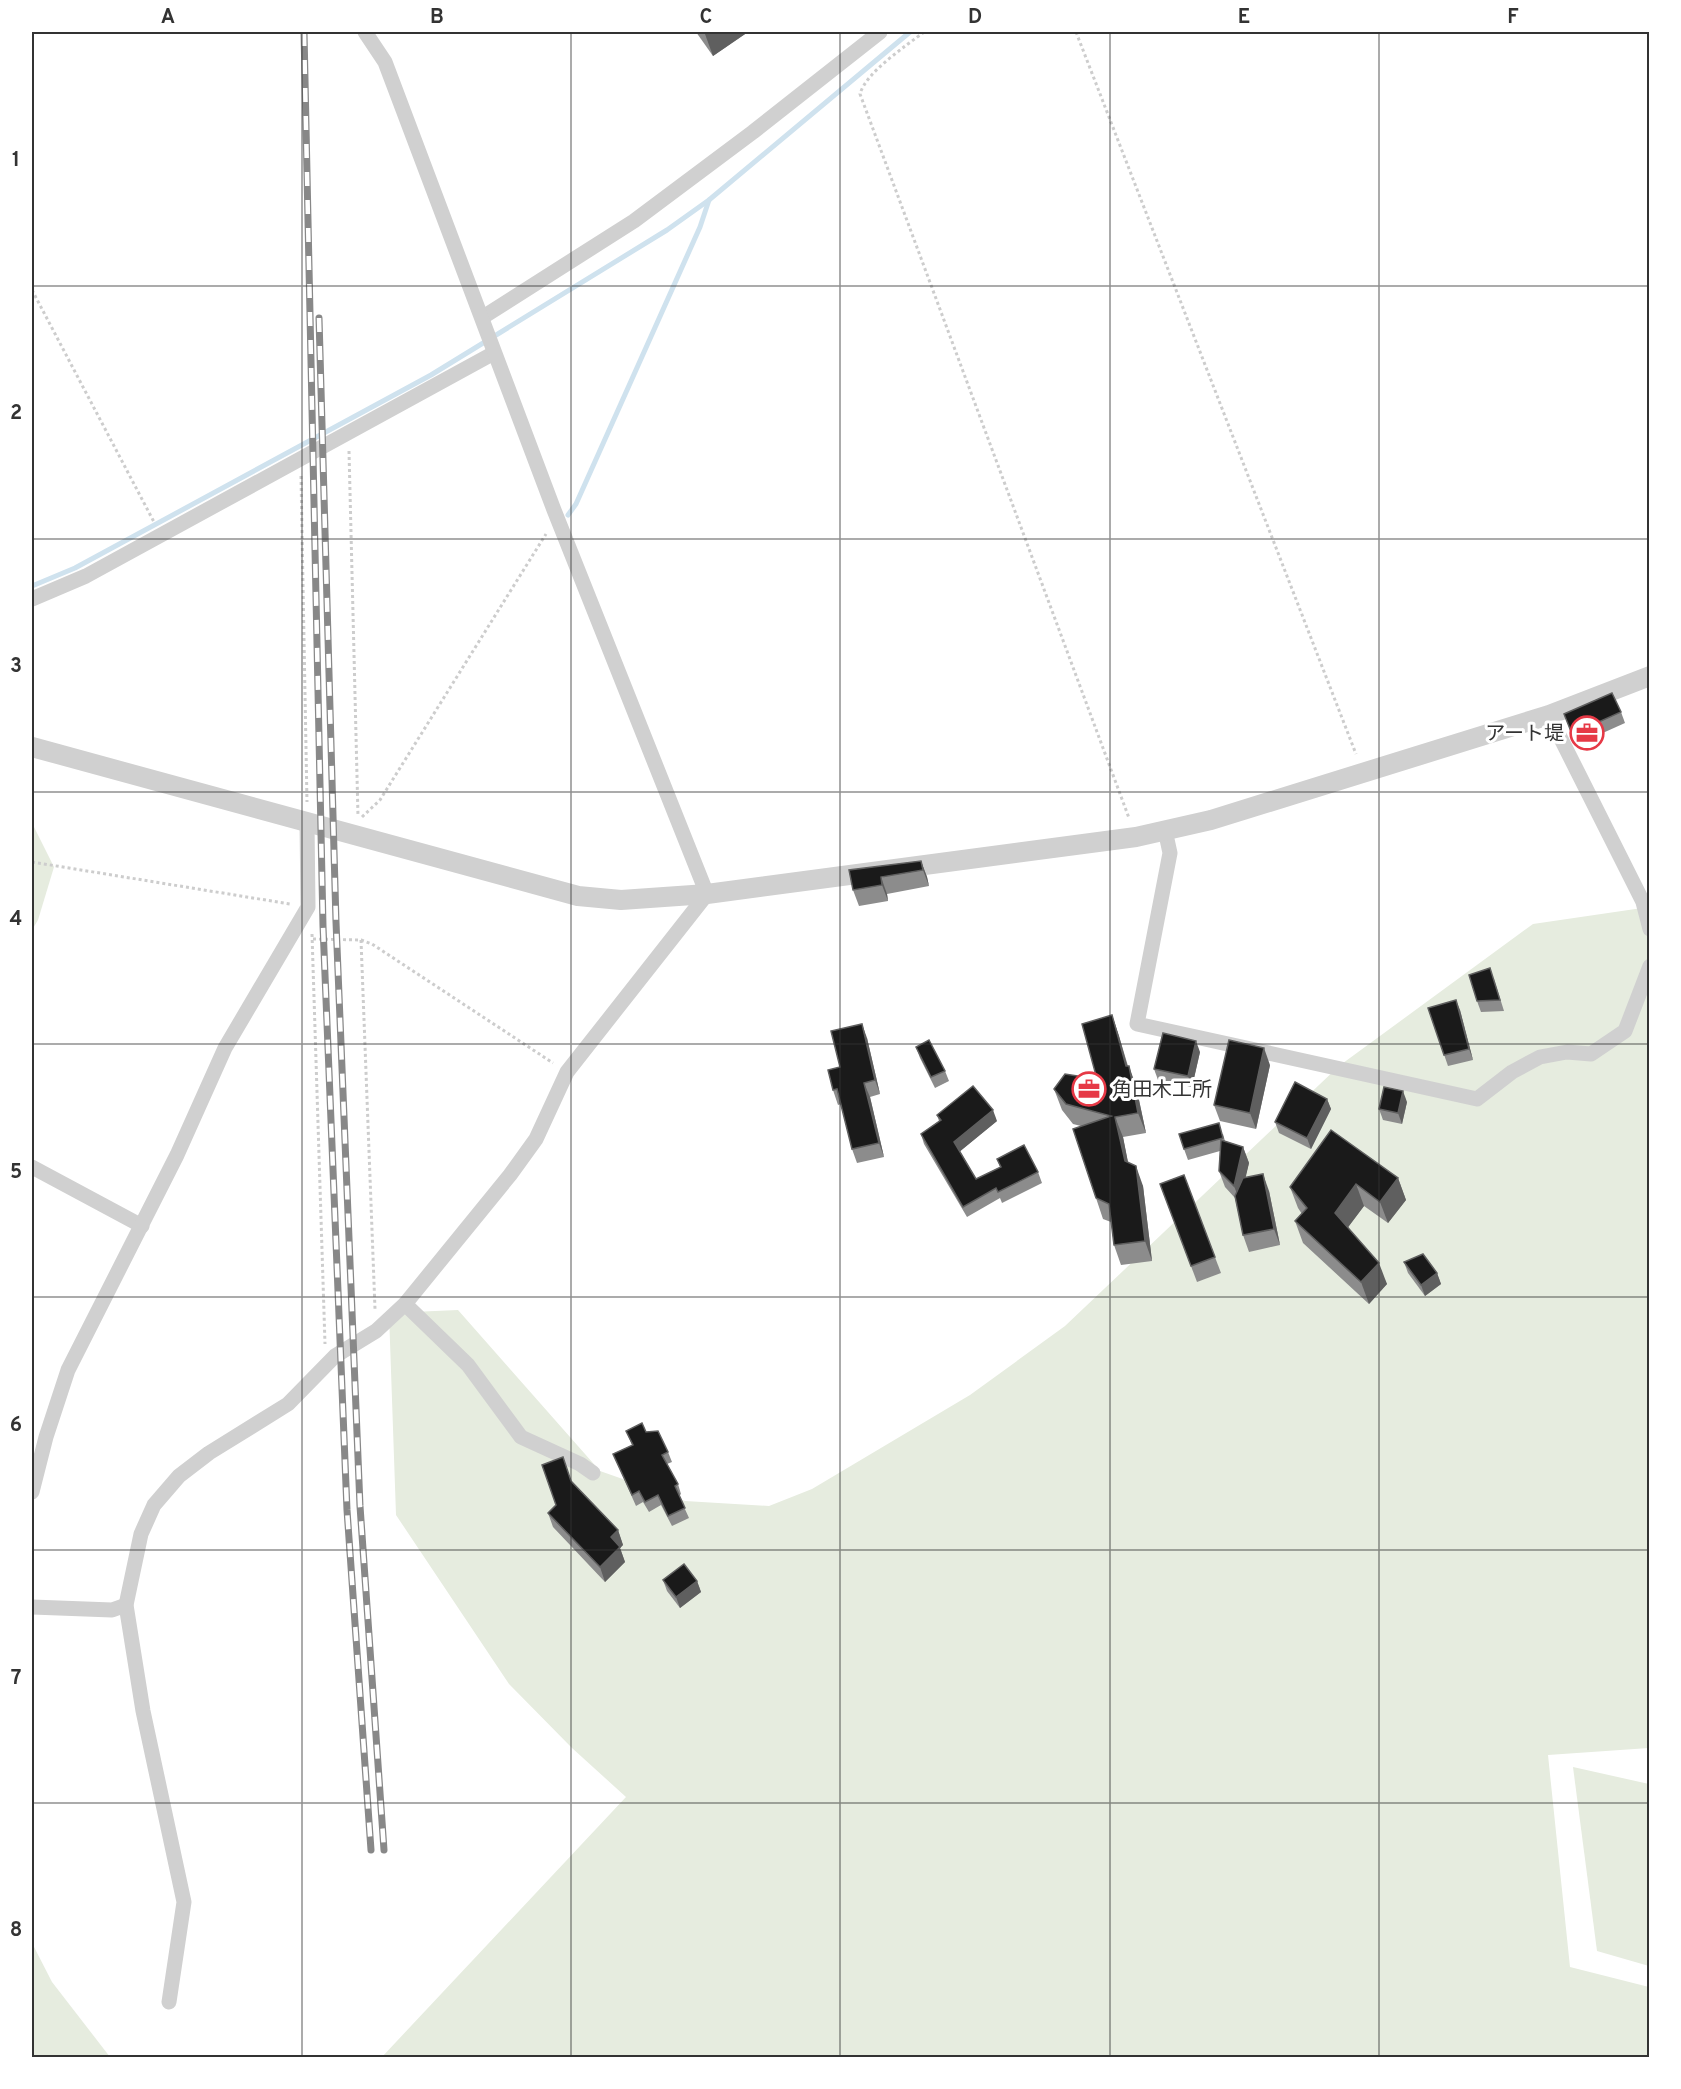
<svg xmlns="http://www.w3.org/2000/svg" width="1681" height="2089" font-family="Overpass,'Noto Sans JP',sans-serif">
<style>
.green{fill:#e6ecdf}
.lines{fill:none;stroke-linecap:round;stroke-linejoin:round}
.stream{stroke:#cfe2ee;stroke-width:5}
.path{stroke:#cdcdcd;stroke-width:3;stroke-dasharray:3 3;stroke-linecap:butt}
.minor{stroke:#d0d0d0;stroke-width:15}
.tertiary{stroke:#d0d0d0;stroke-width:20}
.rail-casing{stroke:#888;stroke-width:7}
.rail{stroke:#fff;stroke-width:4.5;stroke-dasharray:14;stroke-linecap:butt}
.wall{fill:#8c8c8c}
.shaded-wall{fill:#5f5f5f}
.building{fill:#1a1a1a;stroke:#5f5f5f;stroke-width:1.5}
.grid{fill:none;stroke:#333;stroke-width:1.5;stroke-opacity:0.55}
.labels{text-anchor:middle;stroke-width:6;stroke-linejoin:round;paint-order:stroke}
.poi-label{font-size:20px;fill:#333;stroke:#fff;text-anchor:end}
.neatline{fill:none;stroke:#333;stroke-width:2}
.grid-label{font-size:20px;text-anchor:middle;font-weight:bold;fill:#333}
</style>
<rect width="100%" height="100%" fill="#fff"/>
<!-- green -->
<g class="green">
<polygon points="32,823 54,867 38,920 32,930"/>
<polygon points="1649,907 1649,1748 1548,1755 1570,1967 1649,1987 1649,2057 381,2058 626,1797 572,1748 509,1684 396,1515 389,1313 458,1310 600,1471 685,1501 769,1506 812,1489 970,1395 1065,1326 1339,1066 1533,924"/>
<polygon points="1573,1767 1649,1784 1649,1966 1597,1951"/>
<polygon points="32,1943 52,1982 110,2057 32,2057"/>
</g>
<g class="lines">
<!-- stream -->
<g class="stream">
<polyline points="568,515 576,504 700,227 709,200"/>
<polyline points="32,586 75,568 431,375 667,230 709,200 910,32"/>
</g>
<!-- path -->
<g class="path">
<path d="M924,32c-18,14 -58,40 -64,62l269,724"/>
<polyline points="1076,32 1356,754"/>
<polyline points="32,290 154,522"/>
<polyline points="349,451 358,816"/>
<polyline points="301,476 307,802"/>
<polyline points="362,817 380,800 546,534"/>
<polyline points="32,862 290,904"/>
<polyline points="312,934 325,1344"/>
<polyline points="313,939 361,940 375,1309"/>
<polyline points="361,940 372,944 553,1063"/>
</g>
<!-- minor -->
<g class="minor">
<polyline points="483,317 634,221 753,132 880,32"/>
<polyline points="32,599 86,576 494,353"/>
<polyline points="1549,715 1643,902 1650,929"/>
<polyline points="1165,830 1170,853 1137,1024 1477,1099 1512,1072 1540,1057 1567,1052 1591,1054 1625,1031 1650,966"/>
<polyline points="32,1167 142,1226"/>
<polyline points="405,1304 468,1365 521,1437 580,1464 593,1473"/>
<polyline points="32,1492 46,1437 68,1370 177,1155 225,1048 308,907 307,822"/>
<polyline points="32,1607 112,1610 126,1605"/>
<polyline points="169,2002 184,1902 143,1711 126,1605 141,1534 154,1505 179,1476 209,1453 288,1404 335,1356 376,1331 405,1304 510,1175 536,1139 567,1072 707,894 554,510 385,62 365,32"/>
</g>
<!-- tertiary -->
<polyline class="tertiary" points="32,747 578,896 621,900 707,894 1136,837 1211,820 1549,715 1650,676"/>
<!-- rail casing -->
<g class="rail-casing">
<g id="rail">
<polyline points="304,32 323,926 347,1510 371,1850"/>
<polyline points="319,318 336,922 360,1506 384,1850"/>
</g>
</g>
<!-- rail -->
<use href="#rail" class="rail"/>
</g>
<!-- wall -->
<g class="wall">
<polygon points="696,32 748,32 713,56"/>
<polygon points="1621,712 1625,723 1576,745 1564,714"/>
<polygon points="921,861 927,877 929,886 887,894 888,901 859,906 853,890"/>
<polygon points="1494,979 1504,1011 1481,1012 1477,1001"/>
<polygon points="1428,1008 1460,1010 1473,1060 1448,1066"/>
<polygon points="1112,1015 1119,1036 1128,1066 1136,1086 1146,1133 1123,1137 1128,1163 1143,1186 1152,1261 1121,1265 1114,1245 1111,1222 1103,1219 1096,1198 1081,1126 1073,1124 1062,1110 1054,1089 1097,1079"/>
<polygon points="867,1038 880,1094 870,1097 884,1157 857,1163 852,1149 841,1104 838,1105 833,1090 840,1067"/>
<polygon points="916,1047 945,1071 949,1081 935,1088 920,1058"/>
<polygon points="1200,1052 1192,1087 1158,1080 1154,1069"/>
<polygon points="1270,1065 1256,1129 1220,1121 1214,1105"/>
<polygon points="1327,1099 1331,1109 1311,1149 1279,1133 1275,1122"/>
<polygon points="1407,1102 1402,1124 1383,1120 1379,1109"/>
<polygon points="937,1115 997,1121 960,1151 976,1179 1000,1167 997,1159 1038,1172 1042,1183 1002,1203 1000,1198 967,1217 924,1144 921,1134 939,1121"/>
<polygon points="1223,1134 1225,1141 1243,1147 1249,1163 1245,1178 1269,1191 1280,1245 1249,1252 1243,1235 1235,1198 1225,1187 1219,1171 1220,1151 1188,1160 1184,1149"/>
<polygon points="1184,1175 1221,1273 1197,1282 1160,1184"/>
<polygon points="1398,1178 1406,1200 1388,1223 1364,1206 1348,1227 1387,1284 1369,1304 1303,1243 1295,1221 1302,1214 1298,1208 1290,1187"/>
<polygon points="1404,1262 1437,1273 1441,1284 1425,1296 1408,1273"/>
<polygon points="626,1431 646,1432 668,1452 672,1462 667,1464 678,1484 681,1494 679,1496 689,1518 672,1526 661,1505 649,1512 643,1502 636,1506 613,1454 632,1445"/>
<polygon points="571,1481 618,1530 623,1545 620,1548 625,1562 605,1582 553,1527 548,1513 556,1505"/>
<polygon points="663,1580 697,1581 701,1592 680,1608 667,1591"/>
</g>
<!-- shaded-wall -->
<g class="shaded-wall">
<polygon points="709,32 748,32 713,56 705,34"/>
<polygon points="921,861 927,877 929,886 923,870"/>
<polygon points="881,877 887,894 888,901 882,885"/>
<polygon points="1456,1000 1460,1010 1473,1060 1469,1049"/>
<polygon points="1112,1015 1119,1036 1133,1086 1126,1066"/>
<polygon points="862,1024 867,1038 880,1094 875,1080"/>
<polygon points="1196,1041 1200,1052 1192,1087 1188,1076"/>
<polygon points="1264,1048 1270,1065 1256,1129 1250,1113"/>
<polygon points="1129,1066 1136,1086 1146,1133 1138,1113"/>
<polygon points="864,1083 870,1097 884,1157 879,1143"/>
<polygon points="1403,1091 1407,1102 1402,1124 1398,1113"/>
<polygon points="1327,1099 1331,1109 1311,1149 1307,1138"/>
<polygon points="993,1110 997,1121 958,1153 954,1142"/>
<polygon points="1115,1117 1123,1137 1132,1182 1125,1161"/>
<polygon points="1243,1147 1249,1163 1240,1202 1234,1186"/>
<polygon points="1136,1166 1143,1186 1152,1261 1145,1241"/>
<polygon points="1263,1174 1269,1191 1280,1245 1274,1229"/>
<polygon points="1398,1178 1406,1200 1388,1223 1380,1202"/>
<polygon points="1356,1184 1364,1206 1343,1234 1335,1213"/>
<polygon points="1379,1263 1387,1284 1369,1304 1361,1282"/>
<polygon points="1437,1273 1441,1284 1425,1296 1421,1285"/>
<polygon points="618,1530 623,1545 620,1548 625,1562 605,1582 600,1567 611,1537"/>
<polygon points="697,1581 701,1592 680,1608 676,1597"/>
</g>
<!-- building -->
<g class="building">
<polygon points="1612,693 1621,712 1572,734 1564,714"/>
<polygon points="921,861 923,870 881,877 882,885 853,890 849,870"/>
<polygon points="1490,968 1500,1000 1477,1001 1469,975"/>
<polygon points="1456,1000 1469,1049 1444,1055 1428,1008"/>
<polygon points="1112,1015 1126,1066 1129,1066 1138,1113 1115,1117 1125,1161 1136,1166 1145,1241 1114,1245 1109,1204 1096,1198 1073,1129 1111,1116 1066,1104 1054,1089 1065,1074 1097,1079 1082,1024"/>
<polygon points="862,1024 875,1080 864,1083 879,1143 852,1149 837,1089 833,1090 828,1070 840,1067 831,1031"/>
<polygon points="1163,1033 1196,1041 1188,1076 1154,1069"/>
<polygon points="929,1040 945,1071 931,1077 916,1047"/>
<polygon points="1229,1040 1264,1048 1250,1113 1214,1105"/>
<polygon points="1295,1082 1327,1099 1307,1138 1275,1122"/>
<polygon points="973,1086 993,1110 954,1142 976,1179 1001,1167 997,1159 1024,1145 1038,1172 998,1192 996,1188 963,1207 921,1134 941,1120 937,1115"/>
<polygon points="1384,1087 1403,1091 1398,1113 1379,1109"/>
<polygon points="1219,1123 1223,1138 1184,1149 1179,1134"/>
<polygon points="1331,1130 1398,1178 1380,1202 1356,1184 1335,1213 1379,1263 1361,1282 1295,1221 1307,1208 1290,1187"/>
<polygon points="1221,1140 1243,1147 1234,1186 1219,1171"/>
<polygon points="1263,1174 1274,1229 1243,1235 1235,1196 1243,1178"/>
<polygon points="1184,1175 1215,1257 1191,1266 1160,1184"/>
<polygon points="1423,1254 1437,1273 1421,1285 1404,1262"/>
<polygon points="642,1423 646,1432 658,1431 668,1452 662,1455 678,1484 675,1486 685,1508 668,1516 658,1495 645,1502 639,1491 632,1495 613,1454 633,1445 626,1431"/>
<polygon points="563,1457 571,1481 618,1530 611,1537 620,1547 600,1567 548,1513 556,1505 542,1465"/>
<polygon points="684,1564 697,1581 676,1597 663,1580"/>
</g>
<!-- grid -->
<path class="grid" d="M302,32v2026M571,32v2026M840,32v2026M1110,32v2026M1379,32v2026M32,286h1618M32,539h1618M32,792h1618M32,1044h1618M32,1297h1618M32,1550h1618M32,1803h1618"/>
<!-- icons -->
<defs>
<g id="office-ring" transform="scale(1.725)"><circle r="9.5" fill="#fff" stroke="#e63946" stroke-width="1.5"/><path d="M-6-3h4V-5.5h4V-3h4V5H-6ZM-1-4.5V-3h2v-1.5ZM-6 0V1H6V0Z" fill="#e63946"/></g>
</defs>
<g fill-rule="evenodd">
<use href="#office-ring" x="1587" y="733"/>
<use href="#office-ring" x="1089" y="1089"/>
</g>
<g class="labels">
<!-- poi labels -->
<g class="poi-label">
<text x="1564" y="740">アート堤</text>
<text x="1112" y="1096" text-anchor="start">角田木工所</text>
</g>
</g>
<!-- border -->
<rect width="1681" height="2089" fill="none" stroke="#ffffff" stroke-width="66"/>
<rect x="33" y="33" width="1615" height="2023" class="neatline"/>
<g class="grid-label">
<text x="168" y="23">A</text>
<text x="437" y="23">B</text>
<text x="706" y="23">C</text>
<text x="975" y="23">D</text>
<text x="1244" y="23">E</text>
<text x="1513" y="23">F</text>
<text x="16" y="166">1</text>
<text x="16" y="419">2</text>
<text x="16" y="672">3</text>
<text x="16" y="925">4</text>
<text x="16" y="1178">5</text>
<text x="16" y="1431">6</text>
<text x="16" y="1684">7</text>
<text x="16" y="1936">8</text>
</g>
</svg>
